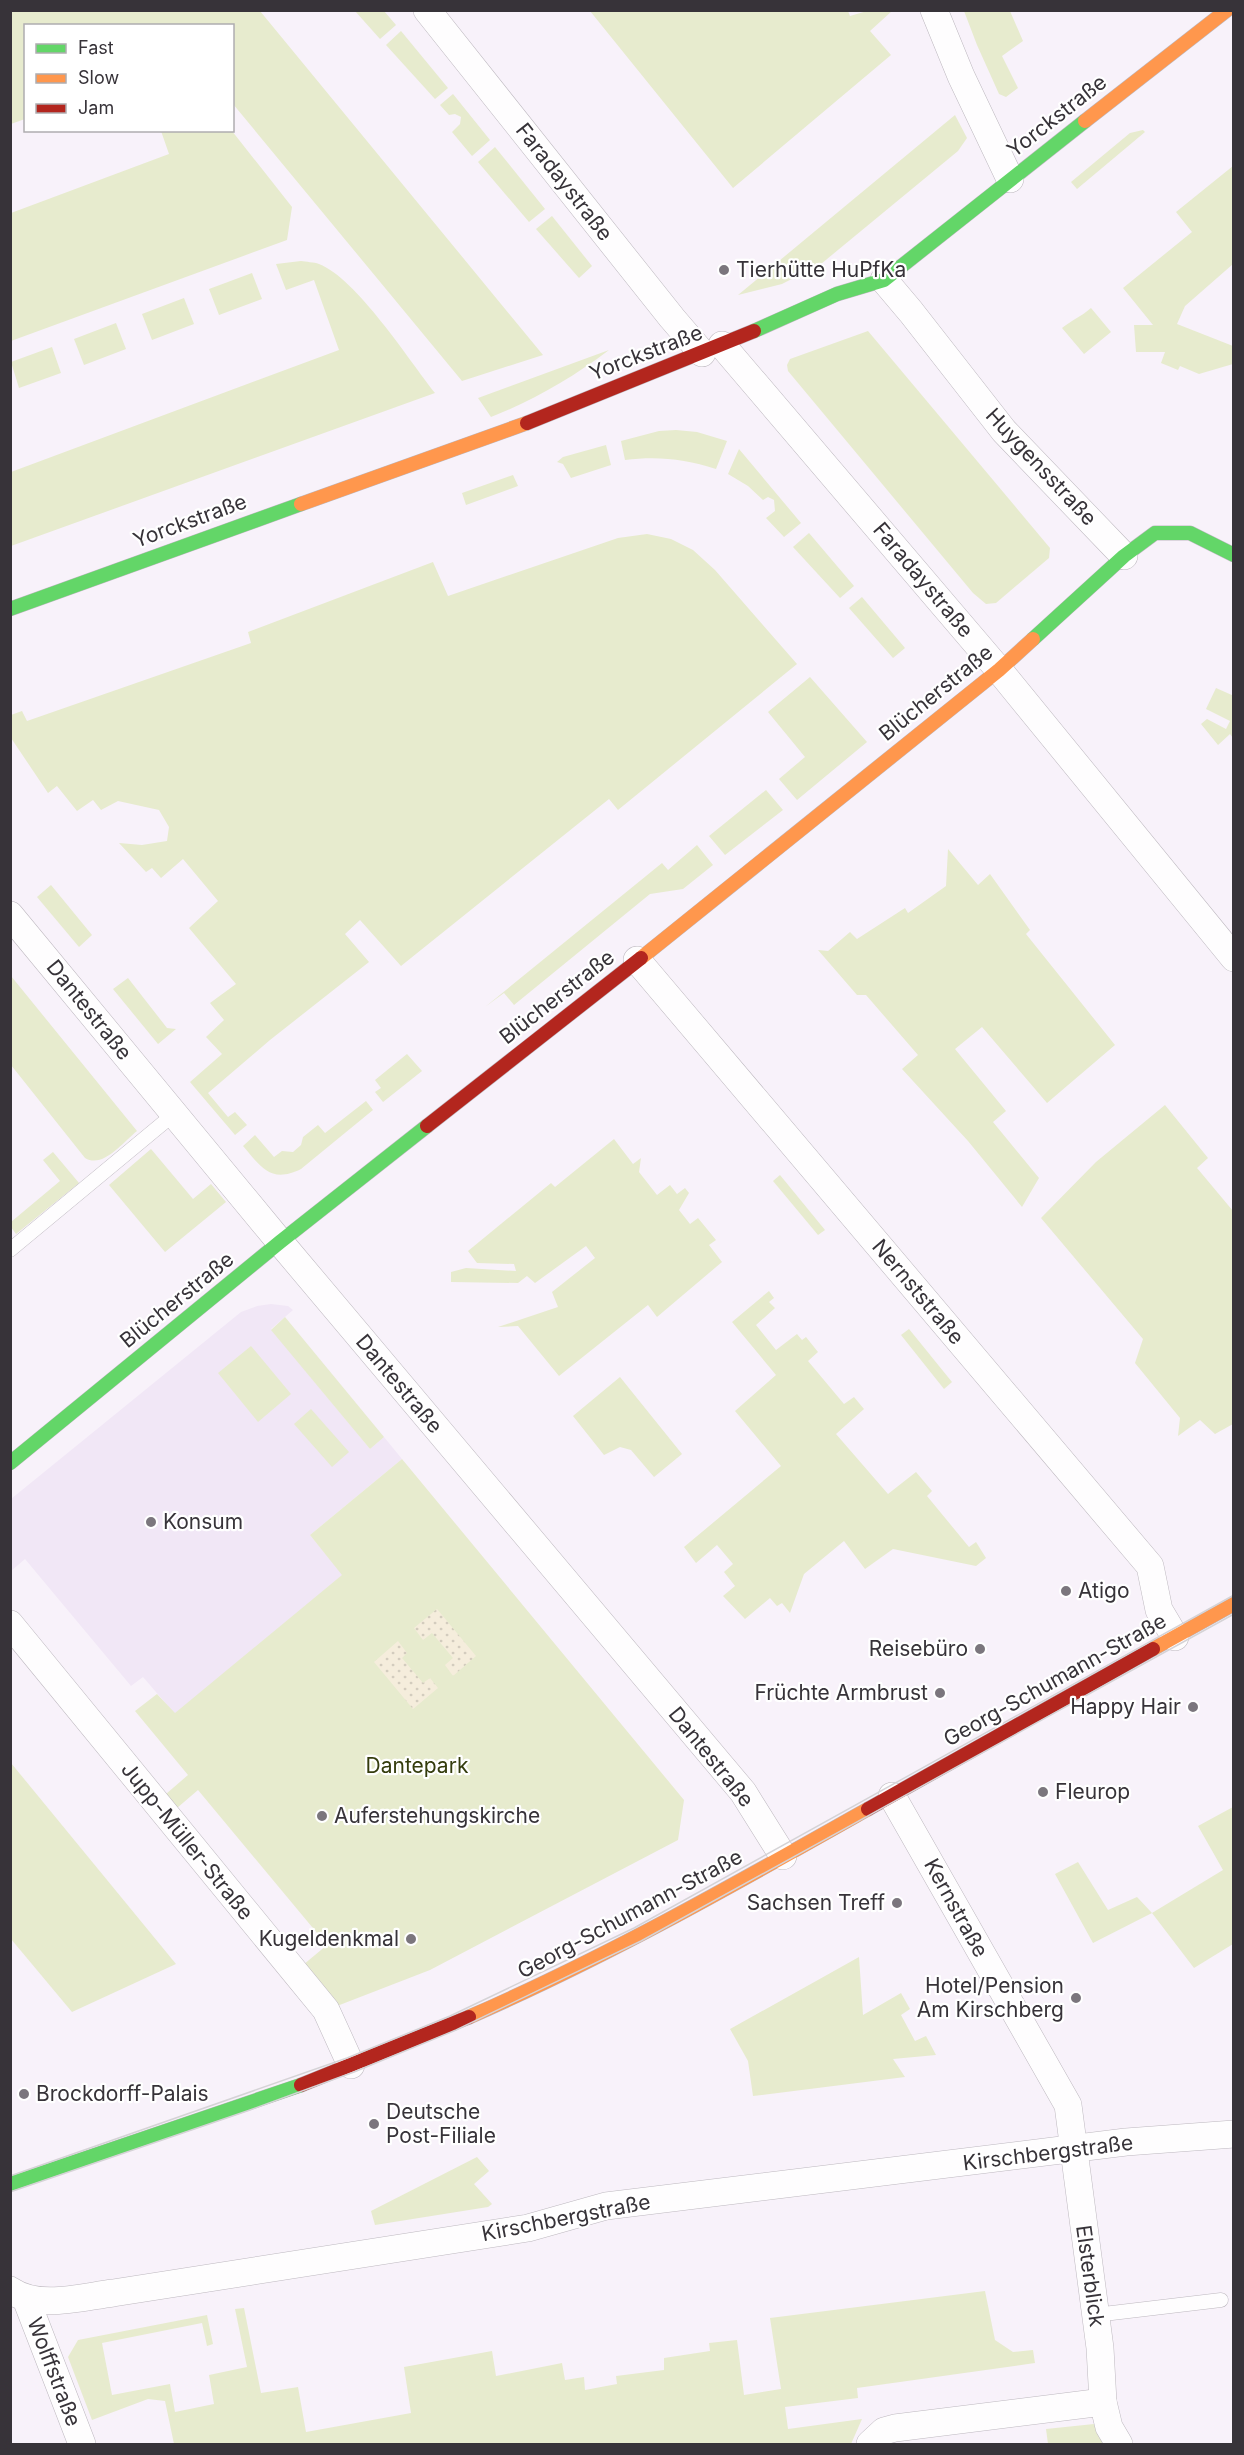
<svg xmlns="http://www.w3.org/2000/svg" width="1244" height="2455" font-family="Inter,sans-serif">
<style>
.built{fill:#f1e7f6}
.green{fill:#e7ebce}
.sand{fill:url(#sand-dots)}
.lines{fill:none;stroke-linecap:round;stroke-linejoin:round}
.lane-casing{stroke:#bdb8bf;stroke-width:15}
.street-casing{stroke:#bdb8bf;stroke-width:28}
.fast-casing{stroke:#bdb8bf;stroke-width:15}
.slow-casing{stroke:#bdb8bf;stroke-width:15}
.jam-casing{stroke:#bdb8bf;stroke-width:15}
.lane{stroke:#fefdfe;stroke-width:14}
.street{stroke:#fefdfe;stroke-width:27}
.fast{stroke:#63d668;stroke-width:14}
.slow{stroke:#ff974d;stroke-width:14}
.jam{stroke:#b3261e;stroke-width:14}
.tram{stroke:#d5d3d6;stroke-width:1.5}
.poi-dot{fill:#7b767d;stroke:#fff;stroke-width:2}
.labels{text-anchor:middle;stroke-width:4.5;stroke-linejoin:round;paint-order:stroke}
.street-label{font-size:21px;fill:#373339;stroke:#fff}
.poi-label{font-size:21px;fill:#373339;stroke:#fff;text-anchor:start}
.park-label{font-size:21px;fill:#343c0d;stroke:#fff}
</style>
<defs>
<pattern id="sand-dots" width="8" height="8" patternUnits="userSpaceOnUse" patternTransform="scale(1.5)"><rect width="8" height="8" fill="#f5eddc"/><path d="M2 2h.1M6 6h.1" fill="none" stroke="#d3ccbe" stroke-width="1.8" stroke-linecap="round"/></pattern>
</defs>
<rect width="100%" height="100%" fill="#f8f2fa"/>
<!-- built -->
<polygon class="built" points="271,1304 288,1306 293,1310 271,1329 370,1449 384,1437 402,1459 310,1535 343,1575 175,1714 143,1677 131,1686 25,1559 11,1571 11,1499 241,1312 257,1306"/>
<!-- green -->
<g class="green">
<polygon points="10,11 260,11 543,355 462,381 233,104 232,26 26,26 25,119 11,124"/>
<polygon points="355,11 384,11 396,25 380,39"/>
<polygon points="848,11 850,16 867,11 892,11 870,31 891,55 733,188 590,11"/>
<polygon points="964,11 1010,11 1023,41 1002,56 1018,88 1006,97 999,94 977,45"/>
<polygon points="401,31 448,88 435,99 386,45"/>
<polygon points="453,94 490,140 472,156 452,132 460,124 461,117 455,114 449,115 440,105"/>
<polygon points="955,115 967,138 958,151 821,264 782,284 738,295"/>
<polygon points="1143,130 1145,132 1077,189 1071,182 1130,133"/>
<polygon points="161,131 232,131 292,207 287,240 11,341 11,213 169,154"/>
<polygon points="495,147 545,209 529,222 478,162"/>
<polygon points="1233,166 1233,264 1185,306 1177,324 1233,346 1233,364 1199,374 1180,366 1178,370 1161,363 1165,352 1136,352 1134,325 1153,325 1123,288 1192,232 1176,212"/>
<polygon points="552,216 592,266 579,278 536,229"/>
<path d="M301,261c5,1 13,1 18,3 37,14 90,96 116,129l-424,153v-74l328,-122 -25,-70 -28,10 -10,-26z"/>
<polygon points="252,273 262,299 219,315 209,289"/>
<polygon points="184,298 194,324 152,340 142,314"/>
<path d="M1091,308l20,24 -27,22 -22,-26c10,-8 20,-12 29,-20z"/>
<polygon points="116,323 126,349 84,365 74,339"/>
<polygon points="868,331 1050,548 1049,558 996,603 986,604 973,593 788,371 787,365 790,359"/>
<polygon points="52,347 61,373 19,388 11,362"/>
<path d="M609,350c-37,28 -75,50 -118,67l-13,-19z"/>
<path d="M676,430l21,2 30,9 -11,28c-31,-10 -58,-13 -91,-9l-4,-19 38,-10z"/>
<polygon points="606,445 611,465 571,478 563,464 557,462 563,457"/>
<polygon points="739,449 801,523 784,537 766,518 775,511 774,500 768,497 763,500 748,486 728,474"/>
<polygon points="513,475 518,486 466,505 462,493"/>
<polygon points="809,533 854,586 840,598 793,547"/>
<polygon points="647,534 671,539 693,550 715,570 797,664 618,810 609,799 401,966 360,920 345,934 369,962 270,1040 208,1093 228,1117 235,1112 247,1125 235,1135 190,1082 222,1054 206,1037 224,1020 210,1003 236,984 189,928 218,901 183,859 161,878 152,868 146,872 119,843 142,845 167,841 169,827 159,810 118,801 101,810 93,800 77,811 57,786 48,793 11,738 11,715 22,711 27,721 251,643 248,632 433,562 448,596 618,538"/>
<polygon points="862,597 905,648 893,658 849,608"/>
<polygon points="810,677 867,742 797,800 779,779 805,757 768,712"/>
<polygon points="1216,688 1234,696 1233,738 1230,734 1218,745 1201,724 1207,719 1226,729 1230,721 1206,709"/>
<polygon points="766,790 783,810 725,855 709,836"/>
<polygon points="697,845 713,865 683,889 650,894 514,1005 504,993 485,1007 662,863 668,870"/>
<polygon points="948,849 978,885 990,874 1030,930 1026,934 1115,1045 1047,1103 982,1027 955,1049 1006,1111 993,1122 1039,1178 1022,1207 968,1141 902,1069 918,1055 866,995 857,995 818,950 828,951 850,932 857,939 905,908 908,913 946,886"/>
<polygon points="51,885 92,935 79,947 37,897"/>
<path d="M11,976l126,155c-14,11 -34,38 -52,27l-74,-93z"/>
<polygon points="128,978 167,1028 176,1029 158,1044 113,989"/>
<polygon points="407,1054 422,1071 383,1102 375,1092 381,1088 375,1080"/>
<path d="M366,1101l7,9 -72,59c-30,15 -40,-2 -58,-23l12,-11 19,22 8,-6 11,1 8,-7 2,-8 15,-12 7,8z"/>
<polygon points="1165,1105 1208,1158 1197,1168 1233,1211 1233,1424 1215,1434 1200,1420 1178,1436 1180,1418 1135,1363 1143,1339 1041,1218 1096,1162"/>
<polygon points="614,1139 633,1164 641,1158 639,1172 657,1195 670,1185 677,1194 685,1188 689,1193 679,1210 690,1224 698,1218 716,1240 709,1245 722,1262 657,1317 648,1305 559,1376 518,1326 498,1327 558,1307 552,1292 595,1258 586,1246 535,1283 527,1276 518,1283 451,1282 451,1272 466,1268 516,1271 514,1264 477,1263 468,1251 551,1183 555,1187"/>
<polygon points="151,1149 193,1199 211,1184 226,1202 165,1252 109,1185"/>
<polygon points="53,1152 79,1183 16,1234 11,1227 11,1222 60,1181 43,1160"/>
<polygon points="780,1175 825,1230 818,1235 773,1181"/>
<polygon points="769,1291 774,1298 769,1302 775,1308 756,1325 776,1350 797,1334 802,1340 806,1337 818,1352 808,1361 844,1404 854,1397 864,1409 836,1434 888,1494 916,1472 932,1491 927,1496 969,1547 976,1542 986,1558 976,1566 893,1549 865,1569 844,1541 804,1574 790,1613 782,1603 777,1606 770,1598 745,1619 723,1596 735,1586 724,1572 733,1564 717,1545 696,1563 684,1547 781,1466 735,1411 776,1375 732,1322"/>
<polygon points="285,1317 384,1437 370,1449 271,1330"/>
<polygon points="909,1329 952,1382 944,1389 901,1335"/>
<polygon points="251,1346 291,1394 258,1422 218,1373"/>
<polygon points="620,1377 682,1454 654,1477 631,1450 620,1447 604,1455 573,1416"/>
<polygon points="311,1409 349,1452 332,1467 294,1424"/>
<polygon points="402,1459 684,1800 678,1840 430,1970 337,2006 303,1965 327,1945 198,1790 177,1808 166,1794 188,1775 135,1711 157,1694 175,1713 342,1575 310,1535"/>
<polygon points="10,1763 11,1763 176,1964 72,2012 11,1939"/>
<polygon points="1233,1807 1233,1944 1194,1968 1152,1913 1093,1943 1055,1874 1078,1862 1108,1910 1137,1897 1152,1913 1223,1870 1198,1826"/>
<polygon points="859,1957 863,2015 901,1993 910,2009 901,2015 915,2041 926,2036 936,2055 893,2059 905,2077 753,2096 748,2061 730,2029"/>
<polygon points="477,2157 489,2171 474,2184 492,2204 488,2207 375,2225 371,2211"/>
<polygon points="985,2291 995,2340 1013,2352 1033,2350 1035,2363 857,2388 858,2398 785,2407 788,2429 862,2419 851,2444 174,2444 165,2401 148,2399 92,2420 68,2357 78,2340 207,2315 213,2344 207,2346 202,2323 102,2343 112,2395 170,2384 175,2412 214,2404 209,2375 247,2367 235,2309 244,2308 261,2393 298,2387 306,2432 411,2413 404,2367 492,2351 496,2376 562,2363 565,2380 584,2377 585,2390 617,2384 616,2376 664,2370 664,2358 710,2351 709,2343 737,2340 744,2395 781,2389 770,2318"/>
<polygon points="1094,2424 1103,2444 1048,2444 1046,2429"/>
</g>
<!-- sand -->
<g class="sand">
<polygon points="437,1609 476,1656 453,1676 445,1665 453,1658 432,1633 423,1640 414,1628"/>
<polygon points="398,1641 407,1653 402,1658 423,1683 430,1678 438,1688 413,1709 374,1662"/>
</g>
<g class="lines">
<!-- lane casing -->
<g class="lane-casing">
<g id="lane">
<polyline points="10,1250 174,1114"/>
<polyline points="1095,2315 1221,2300"/>
</g>
</g>
<!-- street casing -->
<g class="street-casing">
<g id="street">
<polyline points="427,10 672,318 702,353"/>
<polyline points="934,10 961,76 1010,179"/>
<polyline points="884,280 911,312 1004,431 1124,556"/>
<polyline points="722,345 999,670 1234,958"/>
<polyline points="10,915 280,1242 743,1792 783,1856"/>
<polyline points="637,960 1150,1566 1159,1610 1175,1637"/>
<polyline points="10,1624 326,2010 351,2065"/>
<polyline points="892,1796 1068,2105 1100,2348 1103,2402"/>
<path d="M10,2290c29,20 71,7 103,3l415,-65 78,-22 520,-64 108,-8"/>
<polyline points="26,2299 82,2444"/>
<polyline points="870,2444 884,2431 895,2428 1103,2402 1109,2427 1119,2444"/>
</g>
</g>
<!-- fast casing -->
<g class="fast-casing">
<g id="fast">
<polyline points="754,331 837,294 884,280 1085,121"/>
<polyline points="10,609 301,504"/>
<polyline points="1033,639 1124,556 1155,533 1190,533 1234,555"/>
<polyline points="10,1463 280,1242 427,1126"/>
<polyline points="10,2184 301,2085"/>
</g>
</g>
<!-- slow casing -->
<g class="slow-casing">
<g id="slow">
<polyline points="1085,121 1227,10"/>
<polyline points="301,504 527,423"/>
<polyline points="641,958 999,670 1033,639"/>
<polyline points="1153,1649 1234,1604"/>
<path d="M469,2017c138,-60 268,-134 399,-208"/>
</g>
</g>
<!-- jam casing -->
<g class="jam-casing">
<g id="jam">
<polyline points="527,423 754,331"/>
<polyline points="427,1126 641,958"/>
<polyline points="868,1809 1153,1649"/>
<polyline points="301,2085 469,2017"/>
</g>
</g>
<!-- lane -->
<use href="#lane" class="lane"/>
<!-- street -->
<use href="#street" class="street"/>
<!-- fast -->
<use href="#fast" class="fast"/>
<!-- slow -->
<use href="#slow" class="slow"/>
<!-- jam -->
<use href="#jam" class="jam"/>
<!-- tram -->
<g class="tram">
<polyline points="10,2176 347,2058 450,2016 634,1928 1234,1595"/>
<polyline points="10,2192 250,2110 354,2072 456,2030 641,1941 1234,1614"/>
</g>
</g>
<!-- markers -->
<g class="poi-dot">
<circle cx="724" cy="270" r="6"/>
<circle cx="151" cy="1522" r="6"/>
<circle cx="1066" cy="1591" r="6"/>
<circle cx="980" cy="1649" r="6"/>
<circle cx="940" cy="1693" r="6"/>
<circle cx="1193" cy="1707" r="6"/>
<circle cx="1043" cy="1792" r="6"/>
<circle cx="322" cy="1816" r="6"/>
<circle cx="897" cy="1903" r="6"/>
<circle cx="411" cy="1939" r="6"/>
<circle cx="1076" cy="1998" r="6"/>
<circle cx="24" cy="2094" r="6"/>
<circle cx="374" cy="2124" r="6"/>
</g>
<g class="labels">
<!-- street labels -->
<g class="street-label">
<text transform="translate(1057 116) rotate(-38)" y="7">Yorckstraße</text>
<text transform="translate(564 182) rotate(52)" y="7">Faradaystraße</text>
<text transform="translate(646 353) rotate(-21)" y="7">Yorckstraße</text>
<text transform="translate(1041 467) rotate(47)" y="7">Huygensstraße</text>
<text transform="translate(190 521) rotate(-20)" y="7">Yorckstraße</text>
<text transform="translate(923 580) rotate(50)" y="7">Faradaystraße</text>
<text transform="translate(936 693) rotate(-39)" y="7">Blücherstraße</text>
<text transform="translate(557 997) rotate(-38)" y="7">Blücherstraße</text>
<text transform="translate(89 1010) rotate(51)" y="7">Dantestraße</text>
<text transform="translate(918 1292) rotate(50)" y="7">Nernststraße</text>
<text transform="translate(177 1300) rotate(-39)" y="7">Blücherstraße</text>
<text transform="translate(399 1384) rotate(50)" y="7">Dantestraße</text>
<text transform="translate(1055 1680) rotate(-29)" y="7">Georg-Schumann-Straße</text>
<text transform="translate(711 1757) rotate(51)" y="7">Dantestraße</text>
<text transform="translate(187 1841) rotate(51)" y="7">Jupp-Müller-Straße</text>
<text transform="translate(956 1908) rotate(61)" y="7">Kernstraße</text>
<text transform="translate(630 1914) rotate(-28)" y="7">Georg-Schumann-Straße</text>
<text transform="translate(1048 2153) rotate(-7)" y="7">Kirschbergstraße</text>
<text transform="translate(566 2218) rotate(-11)" y="7">Kirschbergstraße</text>
<text transform="translate(1090 2276) rotate(82)" y="7">Elsterblick</text>
<text transform="translate(54 2372) rotate(69)" y="7">Wolffstraße</text>
</g>
<!-- poi labels -->
<g class="poi-label">
<text x="736" y="277">Tierhütte HuPfKa</text>
<text x="163" y="1529">Konsum</text>
<text x="1078" y="1598">Atigo</text>
<text x="968" y="1656" text-anchor="end">Reisebüro</text>
<text x="928" y="1700" text-anchor="end">Früchte Armbrust</text>
<text x="1181" y="1714" text-anchor="end">Happy Hair</text>
<text x="1055" y="1799">Fleurop</text>
<text x="334" y="1823">Auferstehungskirche</text>
<text x="885" y="1910" text-anchor="end">Sachsen Treff</text>
<text x="399" y="1946" text-anchor="end">Kugeldenkmal</text>
<text x="1064" y="1993" text-anchor="end">Hotel/Pension<tspan x="1064" dy="24">Am Kirschberg</tspan></text>
<text x="36" y="2101">Brockdorff-Palais</text>
<text x="386" y="2119">Deutsche<tspan x="386" dy="24">Post-Filiale</tspan></text>
</g>
<!-- park labels -->
<g class="park-label">
<text x="417" y="1773">Dantepark</text>
</g>
</g>
<!-- border -->
<rect width="1244" height="2455" fill="none" stroke="#373339" stroke-width="24"/>
<!-- legend -->
<rect x="24" y="24" width="210" height="108" fill="#ffffff" stroke="#afadb0" stroke-width="1.5"/>
<rect x="36" y="44" width="30" height="9" fill="#63d668" stroke="#afadb0" stroke-width="1.5"/>
<text x="78" y="54" font-size="18" fill="#373339">Fast</text>
<rect x="36" y="74" width="30" height="9" fill="#ff974d" stroke="#afadb0" stroke-width="1.5"/>
<text x="78" y="84" font-size="18" fill="#373339">Slow</text>
<rect x="36" y="104" width="30" height="9" fill="#b3261e" stroke="#afadb0" stroke-width="1.5"/>
<text x="78" y="114" font-size="18" fill="#373339">Jam</text>
</svg>
